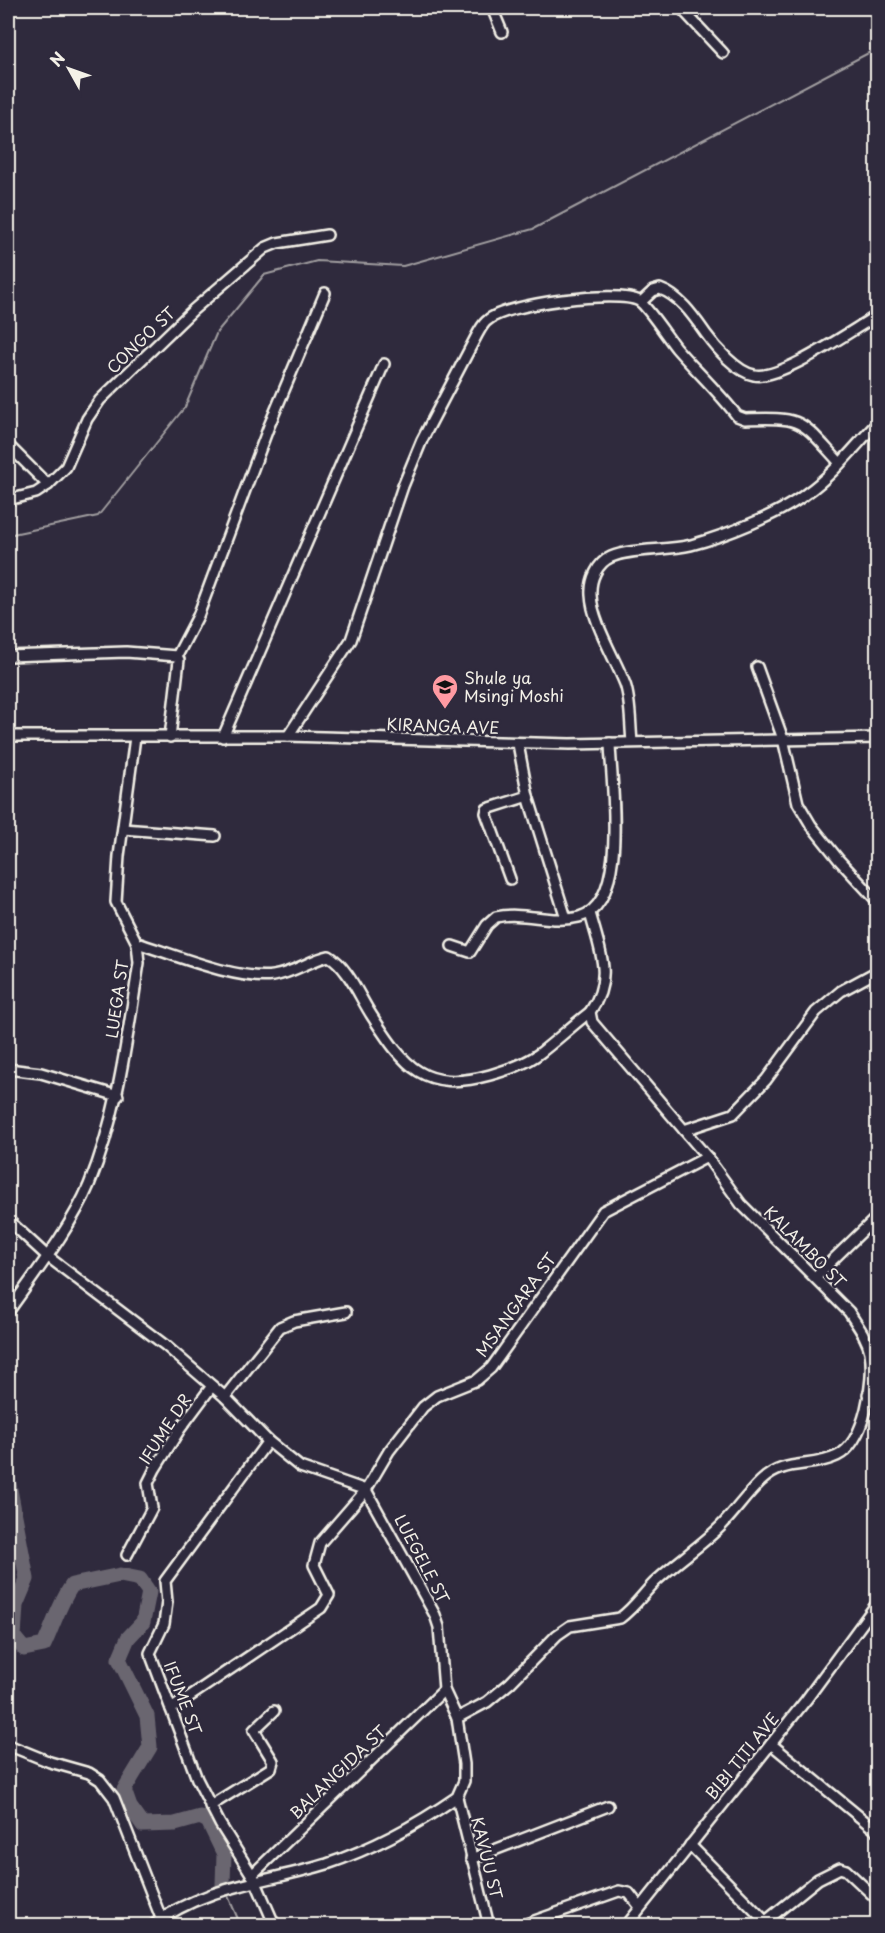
<svg xmlns="http://www.w3.org/2000/svg" width="885" height="1933" font-family="'Playpen Sans',sans-serif">
<style>
.lines{fill:none;stroke-linecap:round;stroke-linejoin:round}
.stream{stroke:#a19ea0;stroke-width:2}
.river{stroke:#6a6670;stroke-width:15}
.street-casing{stroke:#f4f1e8;stroke-width:14}
.street{stroke:#2f2a3d;stroke-width:9}
.labels{text-anchor:middle;stroke-width:5;stroke-linejoin:round;paint-order:stroke}
.street-label{font-size:16px;fill:#f4f1e8;stroke:#2f2a3d}
.poi-label{font-size:16px;fill:#f4f1e8;stroke:#2f2a3d;text-anchor:start}
</style>
<rect width="100%" height="100%" fill="#2f2a3d"/>
<filter id="ink" filterUnits="userSpaceOnUse"><feTurbulence type="fractalNoise" baseFrequency=".0167" numOctaves="2"/><feDisplacementMap in="SourceGraphic" scale="12" xChannelSelector="R" yChannelSelector="G"/><feConvolveMatrix kernelMatrix="1 2 1 2 8 2 1 2 1" color-interpolation-filters="sRGB"/></filter>
<g filter="url(#ink)">
<g class="lines">
<!-- stream -->
<g class="stream">
<polyline points="8,535 98,516 185,407 217,332 264,275 317,261 403,266 533,229 878,48"/>
<polyline points="228,1896 241,1926"/>
</g>
<!-- river -->
<path class="river" d="M8,1479l19,100 -11,26 -2,32 10,12 20,-4c10,-21 15,-41 28,-60l48,-10 20,4 9,13 -6,30 -15,16 -9,21 28,57 3,31 -26,43 6,17 13,18 32,-1 25,-7 8,4 16,33 -1,30"/>
<!-- street casing -->
<g class="street-casing">
<g id="street">
<polyline points="492,8 502,32"/>
<polyline points="681,8 723,53"/>
<path d="M641,302l12,-11 7,-2c20,7 34,28 46,45 10,14 31,38 48,41 26,6 99,-46 124,-60"/>
<polyline points="8,445 48,485"/>
<polyline points="8,500 36,493 48,485 66,467 87,419 100,400 193,310 265,248 277,243 327,235"/>
<polyline points="8,656 126,652 177,656 179,660 170,737"/>
<polyline points="177,656 198,616 269,426 325,293"/>
<polyline points="757,667 783,739 798,803 811,825 839,860 878,902"/>
<polyline points="8,736 288,736 570,744 878,738"/>
<path d="M288,736l63,-96 52,-154 19,-46 55,-105c3,-5 6,-12 11,-15 17,-16 131,-31 151,-19 8,5 29,37 37,47 20,23 42,43 61,68l8,3c60,-2 55,1 95,44"/>
<polyline points="223,737 384,364"/>
<path d="M632,742c-2,-19 -1,-41 -7,-58 -10,-26 -33,-62 -34,-89 -1,-15 6,-32 20,-38 21,-9 56,-6 80,-12 33,-9 90,-31 116,-52 27,-19 48,-47 71,-71"/>
<polyline points="518,744 528,796 566,918"/>
<polyline points="123,829 215,836"/>
<polyline points="510,879 486,813 487,809 528,796"/>
<path d="M137,943c35,11 101,38 136,33 21,-3 39,-17 56,-20 19,11 31,42 43,60 33,51 52,77 118,59 17,-5 36,-11 50,-22 17,-13 33,-28 50,-41"/>
<path d="M452,946l18,6 17,-27 9,-8c27,-6 56,7 83,0 51,-13 32,-134 31,-174"/>
<polyline points="8,1069 41,1073 118,1096"/>
<polyline points="684,1130 733,1114 766,1080 816,1012 841,991 878,971"/>
<path d="M8,1220l39,36 119,90 59,51 43,44 32,26 66,23 69,125 4,12 5,63 13,28 7,46v17l-7,16c-39,27 -85,52 -130,67 -59,18 -125,22 -175,62"/>
<polyline points="816,1276 878,1216"/>
<path d="M8,1312c26,-37 64,-86 81,-127 29,-71 38,-147 50,-222l-2,-20 -21,-41 3,-46 16,-119"/>
<polyline points="868,1394 878,1402"/>
<polyline points="225,1397 280,1327 294,1321 346,1312"/>
<polyline points="268,1441 165,1581 167,1602 164,1624 150,1653 197,1779 220,1824 255,1880 275,1926"/>
<polyline points="127,1555 152,1508 148,1483 155,1469 180,1429 212,1386"/>
<polyline points="171,1709 321,1608 329,1595 314,1565 320,1543 366,1490 389,1451 423,1407 437,1396 477,1380 491,1368 603,1211 707,1157"/>
<path d="M457,1718l30,-16 23,-19 47,-48 13,-9 50,-8c14,-10 23,-24 35,-36 21,-20 46,-36 66,-56 14,-14 25,-31 40,-45 24,-23 49,-12 76,-25 28,-13 38,-76 33,-104 -3,-15 -13,-27 -21,-40l-108,-108 -34,-47 -115,-135 -2,-10c24,-34 10,-61 0,-99"/>
<polyline points="771,1744 878,1832"/>
<polyline points="8,1745 50,1762 89,1773 100,1780 114,1798 161,1918"/>
<polyline points="457,1797 489,1926"/>
<polyline points="210,1806 271,1768 273,1761 254,1730 274,1711"/>
<polyline points="690,1845 770,1926"/>
<polyline points="471,1859 608,1806"/>
<polyline points="252,1875 444,1690"/>
<polyline points="766,1921 818,1879 840,1868 846,1870 878,1900"/>
<polyline points="520,1926 619,1891 629,1893 640,1907"/>
<polyline points="626,1926 806,1700 878,1602"/>
</g>
</g>
<!-- street -->
<use href="#street" class="street"/>
</g>
</g>
<!-- icons -->
<defs>
<g id="school-pin" transform="scale(1.35)"><path d="M0 17L-7.5 6A9.5 9.5 0 1 1 7.5 6Z" fill="#ff9aa2" stroke="#2f2a3d"/><path d="M0-5L7-2L0 1L-7-2ZM-4 1L0 2.5L4 1V4Q0 6-4 4Z" fill="#111"/></g>
</defs>
<g fill-rule="evenodd">
<use href="#school-pin" x="445" y="687"/>
</g>
<g class="labels">
<!-- street labels -->
<g class="street-label">
<text transform="translate(141 340) rotate(-44)" y="6">CONGO ST</text>
<text transform="translate(443 726) rotate(2)" y="6">KIRANGA AVE</text>
<text transform="translate(117 999) rotate(-82)" y="6">LUEGA ST</text>
<text transform="translate(805 1247) rotate(45)" y="6">KALAMBO ST</text>
<text transform="translate(516 1305) rotate(-54)" y="6">MSANGARA ST</text>
<text transform="translate(165 1429) rotate(-57)" y="6">IFUME DR</text>
<text transform="translate(422 1559) rotate(62)" y="6">LUEGELE ST</text>
<text transform="translate(183 1698) rotate(69)" y="6">IFUME ST</text>
<text transform="translate(742 1756) rotate(-51)" y="6">BIBI TITI AVE</text>
<text transform="translate(338 1772) rotate(-44)" y="6">BALANGIDA ST</text>
<text transform="translate(487 1858) rotate(76)" y="6">KAVUU ST</text>
</g>
<!-- poi labels -->
<g class="poi-label">
<text x="464" y="684">Shule ya<tspan x="464" dy="18">Msingi Moshi</tspan></text>
</g>
</g>
<!-- margin -->
<rect width="885" height="1933" fill="none" stroke="#2f2a3d" stroke-width="30"/>
<rect x="15" y="15" width="855" height="1903" fill="none" stroke="#f4f1e8" stroke-width="2" filter="url(#ink)"/>
<!-- north arrow -->
<g transform="translate(69 69) rotate(310)" stroke="#2f2a3d" stroke-width="4.5" paint-order="stroke">
<path d="M0-4.5L10 22L0 15L-10 22Z" fill="#f4f1e8"/>
<text y="-9" font-size="16" font-weight="bold" text-anchor="middle" fill="#f4f1e8">N</text>
</g>
</svg>
